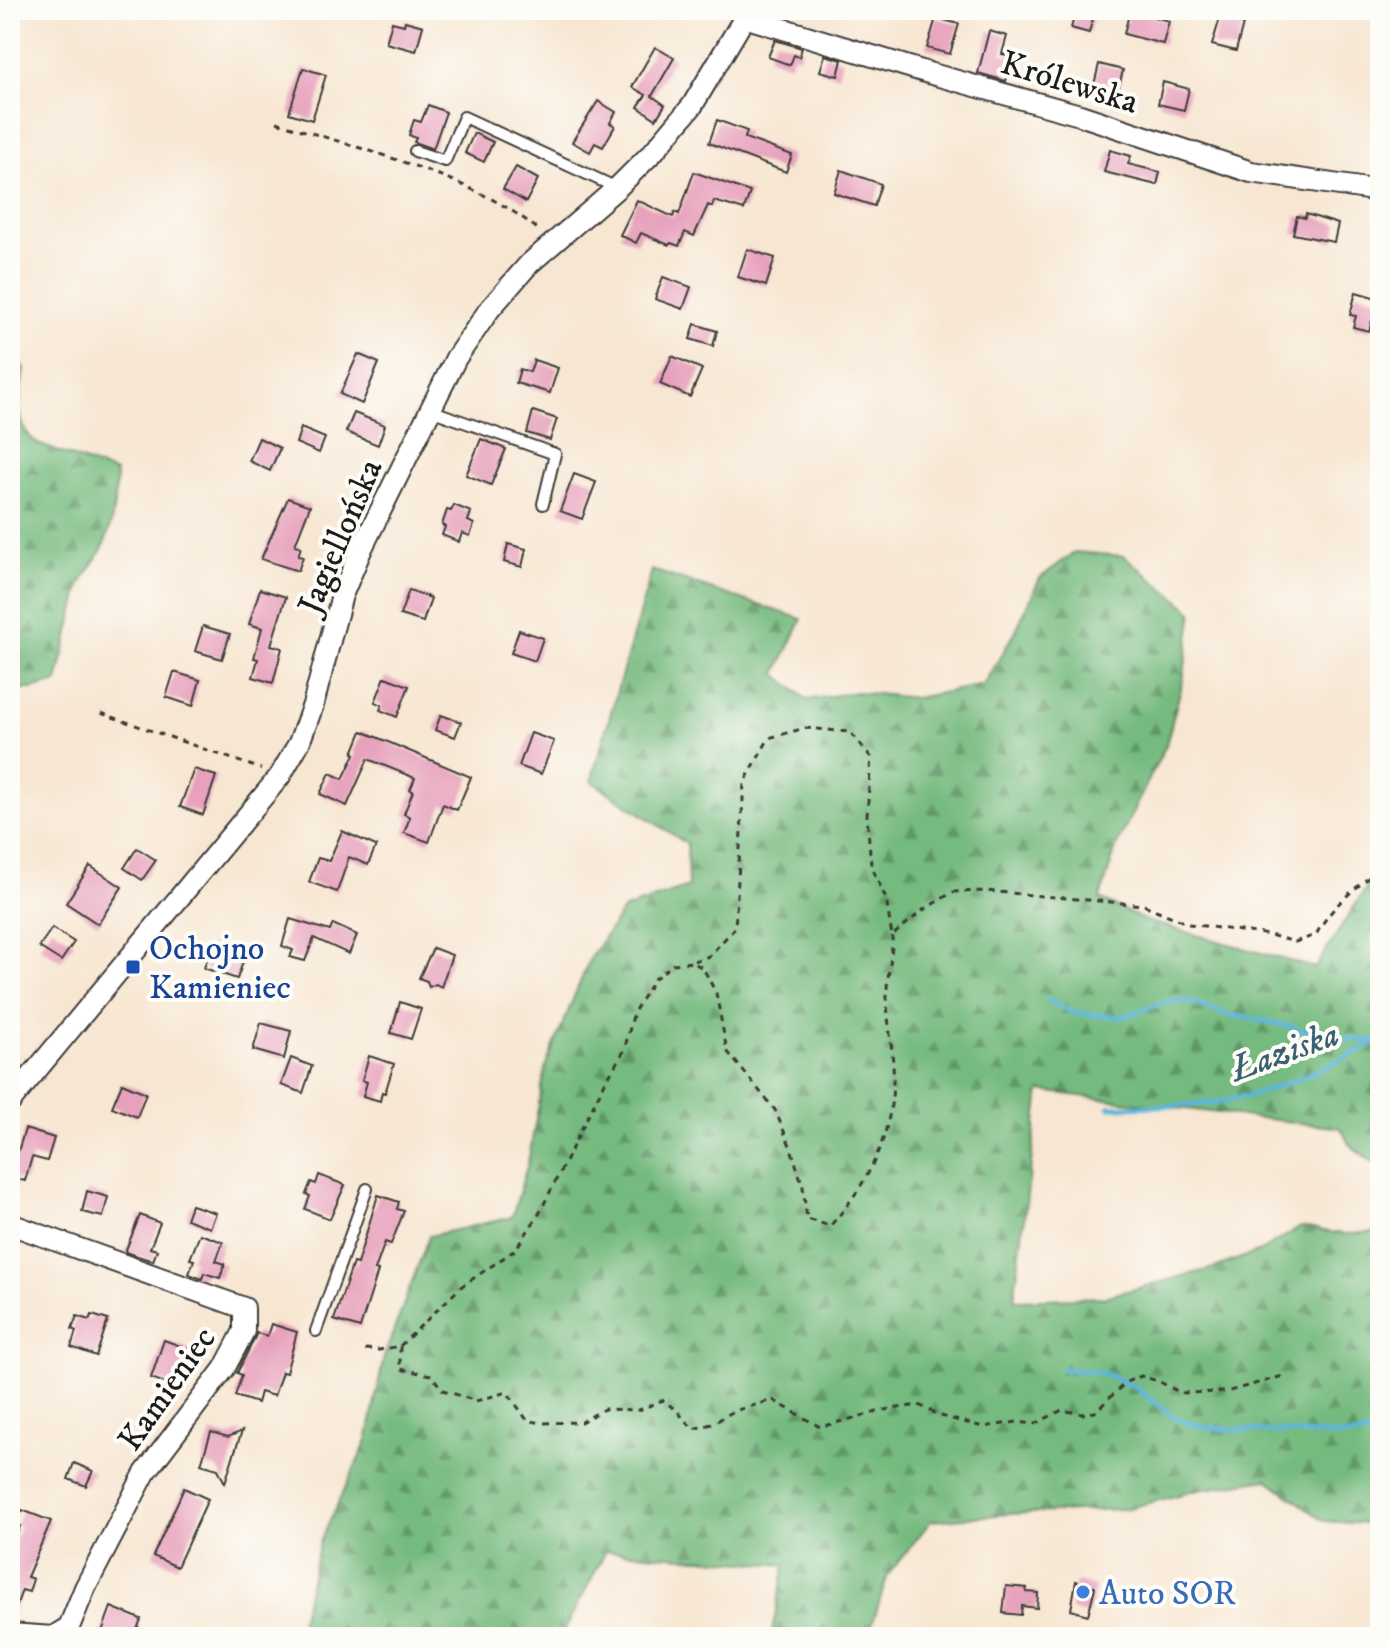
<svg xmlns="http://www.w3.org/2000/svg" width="1390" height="1647" font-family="'IM FELL DW Pica',serif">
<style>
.forest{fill:url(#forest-firs);stroke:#486b4d;stroke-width:2}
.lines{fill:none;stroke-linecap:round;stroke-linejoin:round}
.stream{stroke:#5cb5d9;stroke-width:5}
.building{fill:#e7a1bc}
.service-casing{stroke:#3d3a37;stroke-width:14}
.minor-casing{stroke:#3d3a37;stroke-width:24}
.path{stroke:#3d3a37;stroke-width:3;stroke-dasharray:6 6;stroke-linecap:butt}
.service{stroke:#fff;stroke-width:10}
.minor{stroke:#fff;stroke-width:20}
.transit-dot{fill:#1a4fb4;stroke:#fdfcf7;stroke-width:3}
.shop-dot{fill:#3f7fe0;stroke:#fdfcf7;stroke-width:3}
.labels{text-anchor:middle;stroke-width:8;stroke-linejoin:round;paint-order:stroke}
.street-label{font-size:34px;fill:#1c1c1c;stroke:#fdfcf7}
.transit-label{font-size:34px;fill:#164399;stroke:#fdfcf7;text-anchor:start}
.shop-label{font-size:34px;fill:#366cbe;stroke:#fdfcf7;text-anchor:start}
.water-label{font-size:36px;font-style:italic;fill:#396171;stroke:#fdfcf7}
</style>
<defs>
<pattern id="forest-firs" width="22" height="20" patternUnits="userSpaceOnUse" patternTransform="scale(2)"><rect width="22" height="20" fill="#74ba7e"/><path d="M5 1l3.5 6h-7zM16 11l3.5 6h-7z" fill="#5e9666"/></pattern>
</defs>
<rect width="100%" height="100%" fill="#fdfcf7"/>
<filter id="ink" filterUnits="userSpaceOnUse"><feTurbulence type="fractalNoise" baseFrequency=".0125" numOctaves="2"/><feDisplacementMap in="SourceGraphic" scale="16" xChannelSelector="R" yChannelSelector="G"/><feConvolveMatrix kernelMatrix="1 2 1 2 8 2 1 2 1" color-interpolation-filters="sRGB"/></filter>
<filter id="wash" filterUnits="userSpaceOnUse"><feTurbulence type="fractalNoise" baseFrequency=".006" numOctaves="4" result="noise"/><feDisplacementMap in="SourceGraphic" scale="32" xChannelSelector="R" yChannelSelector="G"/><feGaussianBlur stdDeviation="1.8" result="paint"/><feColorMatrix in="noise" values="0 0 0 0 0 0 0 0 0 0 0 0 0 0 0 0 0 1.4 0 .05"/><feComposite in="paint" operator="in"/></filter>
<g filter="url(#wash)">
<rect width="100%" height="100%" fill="#f7e6d1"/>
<!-- forest -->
<g class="forest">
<path d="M15,357l9,11c-3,28 -13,56 14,76l78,29c0,26 -3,52 -14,76 -6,13 -17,23 -22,38l-23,95 -25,7h-22v-329z"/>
<polygon points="1075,552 1124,556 1193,612 1183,680 1166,745 1117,844 1100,899 1146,921 1315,968 1380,866 1380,1168 1349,1144 1341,1128 1040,1091 1014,1300 1104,1297 1214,1268 1260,1251 1301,1227 1343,1234 1380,1232 1380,1525 1324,1521 1267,1479 1198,1490 1125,1509 1008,1514 931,1521 888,1575 868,1637 771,1637 785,1565 606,1551 561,1637 297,1637 320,1542 367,1441 384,1357 429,1236 512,1217 528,1163 546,1065 590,958 624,909 688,887 687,844 591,781 652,570 802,619 776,674 807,700 856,692 915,698 983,685 1015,632 1040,578"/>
</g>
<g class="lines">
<!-- stream -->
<g class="stream">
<polyline points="1048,1000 1074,1013 1121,1017 1166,1002 1188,1001 1228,1015 1270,1022 1335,1038 1380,1041"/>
<path d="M1109,1107c33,-1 67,0 100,-4 61,-7 115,-35 169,-62"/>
<polyline points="1063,1369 1103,1373 1133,1386 1171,1415 1187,1423 1210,1428 1346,1436 1365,1434 1380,1437"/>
</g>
</g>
<g id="blocks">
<!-- building -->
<g class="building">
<polygon points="1076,10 1095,10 1089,33 1071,28"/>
<polygon points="1130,10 1169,21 1163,44 1124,34"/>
<polygon points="936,18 959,24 950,54 927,48"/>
<polygon points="1220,18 1243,24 1236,51 1212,45"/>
<polygon points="405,21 423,26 416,51 386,43 392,22 404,25"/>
<polygon points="989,31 1007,36 1002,54 1012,56 1006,81 978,73"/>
<polygon points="775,40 802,48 799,57 794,55 790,65 768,57"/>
<polygon points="655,47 674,58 652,96 665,105 656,119 638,107 646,95 632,87"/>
<polygon points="825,55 842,60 838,76 820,71"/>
<polygon points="1099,64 1123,70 1117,95 1093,89"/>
<polygon points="303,68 326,75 312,120 289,113"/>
<polygon points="1163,82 1189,89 1184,110 1158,104"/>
<polygon points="598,101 616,112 610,123 615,126 603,147 595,143 590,152 572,142"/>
<polygon points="428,105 446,112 433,149 414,142 416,138 409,135 414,120 421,122"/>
<polygon points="717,120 747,131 745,138 792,155 786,172 709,143"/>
<polygon points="474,133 493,142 484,162 465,153"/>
<polygon points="1110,150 1131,156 1128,164 1160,172 1157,185 1104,172"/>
<polygon points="516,167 538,179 526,202 503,189"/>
<polygon points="841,170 881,184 874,206 834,193"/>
<polygon points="694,172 750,192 744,210 714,201 712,207 708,205 694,236 685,232 679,246 671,243 669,245 641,233 636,243 620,235 637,200 673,217 675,212 679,214"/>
<polygon points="1306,214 1338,224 1334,242 1293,234 1297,216 1305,218"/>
<polygon points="747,249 775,258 766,286 738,277"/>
<polygon points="663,277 691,287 683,309 655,299"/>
<polygon points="1356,292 1380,299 1380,323 1372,321 1369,331 1353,327 1356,316 1350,315"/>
<polygon points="695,324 717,331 713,346 690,339"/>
<polygon points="358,354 379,363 362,404 340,394"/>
<polygon points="672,356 702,369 690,397 660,384"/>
<polygon points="534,360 558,368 550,393 516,383 520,369 530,372"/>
<polygon points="533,411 557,419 550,440 527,433"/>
<polygon points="354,413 385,425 378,445 346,432"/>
<polygon points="301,428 325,438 319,453 296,443"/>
<polygon points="259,438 280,448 270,471 249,461"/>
<polygon points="481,439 506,449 491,485 466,475"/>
<polygon points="574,474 596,482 582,519 560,511"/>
<polygon points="288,498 310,506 295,545 301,547 298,556 303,557 298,571 261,559"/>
<polygon points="454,505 471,512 468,521 474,524 470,536 462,533 459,542 442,535 445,527 442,525 447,510 451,511"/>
<polygon points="508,544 526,549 522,567 504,562"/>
<polygon points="260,589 286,597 271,645 282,648 273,683 253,677 258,659 254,658 262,628 249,624"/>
<polygon points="409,590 431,598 423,622 400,615"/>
<polygon points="203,626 230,634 222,659 195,651"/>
<polygon points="519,630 543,638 535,661 511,653"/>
<polygon points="174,672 200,680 193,706 166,697"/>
<polygon points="385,677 409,686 397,717 380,710 382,705 375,702"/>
<polygon points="441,715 461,722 455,737 435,730"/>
<polygon points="362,731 471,777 457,810 443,804 429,842 404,833 410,817 404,814 413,791 410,790 415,778 368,759 347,806 320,794 330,773 343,779 355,754 353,753"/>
<polygon points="531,733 554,741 541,774 519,766"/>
<polygon points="194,769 216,776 203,815 180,807"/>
<polygon points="342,831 376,846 368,865 349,857 337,892 309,882 318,858 329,861"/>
<polygon points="137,848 156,860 142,880 124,868"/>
<polygon points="90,866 122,887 98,924 66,903"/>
<polygon points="290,919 330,931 333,924 357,935 349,954 314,938 305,961 290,957 293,950 282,946"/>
<polygon points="52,928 74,942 61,961 39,947"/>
<polygon points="213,941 246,953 237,979 204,968"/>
<polygon points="433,948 452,955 441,987 436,984 429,987 427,981 419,978"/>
<polygon points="400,1002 421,1009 411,1039 391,1033"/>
<polygon points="261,1023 291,1031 284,1059 253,1050"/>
<polygon points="369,1056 394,1064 385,1093 382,1092 380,1101 363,1096 367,1082 362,1080"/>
<polygon points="291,1058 312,1066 303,1093 281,1085"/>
<polygon points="122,1083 146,1093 137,1117 112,1107"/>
<polygon points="25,1129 54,1138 47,1161 32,1157 25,1181 10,1177"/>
<polygon points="319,1175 345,1185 330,1219 305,1209 310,1196 306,1194 311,1182 316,1184"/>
<polygon points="87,1191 108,1197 103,1217 82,1212"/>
<polygon points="378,1195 399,1202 397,1209 404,1211 391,1244 385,1242 375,1270 378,1271 360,1328 334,1320 353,1263 357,1264"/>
<polygon points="191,1205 216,1213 210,1228 186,1219"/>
<polygon points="140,1215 160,1223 150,1248 157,1250 153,1261 125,1252"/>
<polygon points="200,1234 223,1242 216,1261 225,1264 220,1278 204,1273 202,1279 189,1274 194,1260 190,1259"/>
<polygon points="92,1315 108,1320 96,1356 71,1347 76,1331 72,1329 77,1316 90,1320"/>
<polygon points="271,1324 297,1332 286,1373 282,1372 274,1396 260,1392 257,1403 235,1396 242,1375 237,1373 257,1333 267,1336"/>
<polygon points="164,1340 189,1349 176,1387 151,1378"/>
<polygon points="242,1431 233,1457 225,1483 218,1469 201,1464 211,1432 228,1437"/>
<polygon points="74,1463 93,1471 86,1486 68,1479"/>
<polygon points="184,1488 208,1499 177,1567 153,1556"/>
<polygon points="22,1510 51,1521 27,1577 33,1579 29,1592 22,1590 12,1618 10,1553 20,1526 16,1525"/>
<polygon points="1076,1581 1095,1587 1088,1615 1071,1610"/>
<polygon points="1006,1586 1027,1588 1026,1592 1038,1593 1037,1608 1022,1606 1021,1615 1003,1613"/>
<polygon points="111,1607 141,1619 134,1637 100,1637"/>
</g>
</g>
</g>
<g filter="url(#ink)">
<use href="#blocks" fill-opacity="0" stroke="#3d3a37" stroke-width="2"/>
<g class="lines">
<!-- service casing -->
<g class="service-casing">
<g id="service">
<polyline points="415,151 445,161 464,117 617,188"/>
<polyline points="430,410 555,454 543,504"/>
<polyline points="316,1331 367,1189"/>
</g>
</g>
<!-- minor casing -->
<g class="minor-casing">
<g id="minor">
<polyline points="744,17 932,74 1080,115 1251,172 1380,191"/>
<polyline points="10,1102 280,776 299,743 313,705 342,595 362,548 456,358 489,310 529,264 617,188 654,151 692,106 749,10"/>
<polyline points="10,1224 244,1308 244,1331 224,1369 145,1473 85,1588 69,1627 53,1637 10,1634"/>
</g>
</g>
<!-- path -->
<g class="path">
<path d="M277,122c81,27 199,54 264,110"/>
<polyline points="101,713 261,769"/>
<path d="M694,961l15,-5 26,-28 9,-145 25,-45 36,-10 45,4 21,25 -4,59 4,49 15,34 6,37 31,-26 30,-18 34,-1 157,14 45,19 81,11 25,7 21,-7c14,-28 39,-47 64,-66"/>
<path d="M400,1346l62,-60 53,-36 23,-34 67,-134 19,-31 10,-39 20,-33 19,-15 19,-2 11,6 13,25 11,58 48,59 16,38 12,39 4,32 23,7c37,-41 61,-87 63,-143 2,-28 -6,-57 -6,-86 -1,-20 6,-40 5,-61"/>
<polyline points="365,1349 379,1350 400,1346 400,1369 431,1375 443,1390 476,1401 507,1392 527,1420 541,1423 581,1422 604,1409 639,1410 663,1400 677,1411 693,1429 712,1424 734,1411 773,1400 820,1427 884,1410 919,1405 941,1416 983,1427 1017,1422 1035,1424 1062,1410 1082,1414 1095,1412 1126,1382 1141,1376 1158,1381 1181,1393 1226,1392 1283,1376"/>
</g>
<!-- service -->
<use href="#service" class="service"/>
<!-- minor -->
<use href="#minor" class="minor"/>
</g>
</g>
<!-- markers -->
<rect class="transit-dot" x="125" y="959" width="16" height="16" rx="4"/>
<circle class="shop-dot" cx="1083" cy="1592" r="8"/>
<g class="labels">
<!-- street labels -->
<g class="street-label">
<text transform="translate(1070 81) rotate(17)" y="12">Królewska</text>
<text transform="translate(339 536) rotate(-67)" y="12">Jagiellońska</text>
<text transform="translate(166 1388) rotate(-55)" y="12">Kamieniec</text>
</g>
<!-- transit labels -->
<g class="transit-label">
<text x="149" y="959">Ochojno<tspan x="149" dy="39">Kamieniec</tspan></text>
</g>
<!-- shop labels -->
<g class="shop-label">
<text x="1099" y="1604">Auto SOR</text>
</g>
<!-- water labels -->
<g class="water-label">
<text transform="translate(1284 1050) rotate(-20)" y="13">Łaziska</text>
</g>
</g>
<!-- margin -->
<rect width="1390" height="1647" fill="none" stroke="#fdfcf7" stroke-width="40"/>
</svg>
